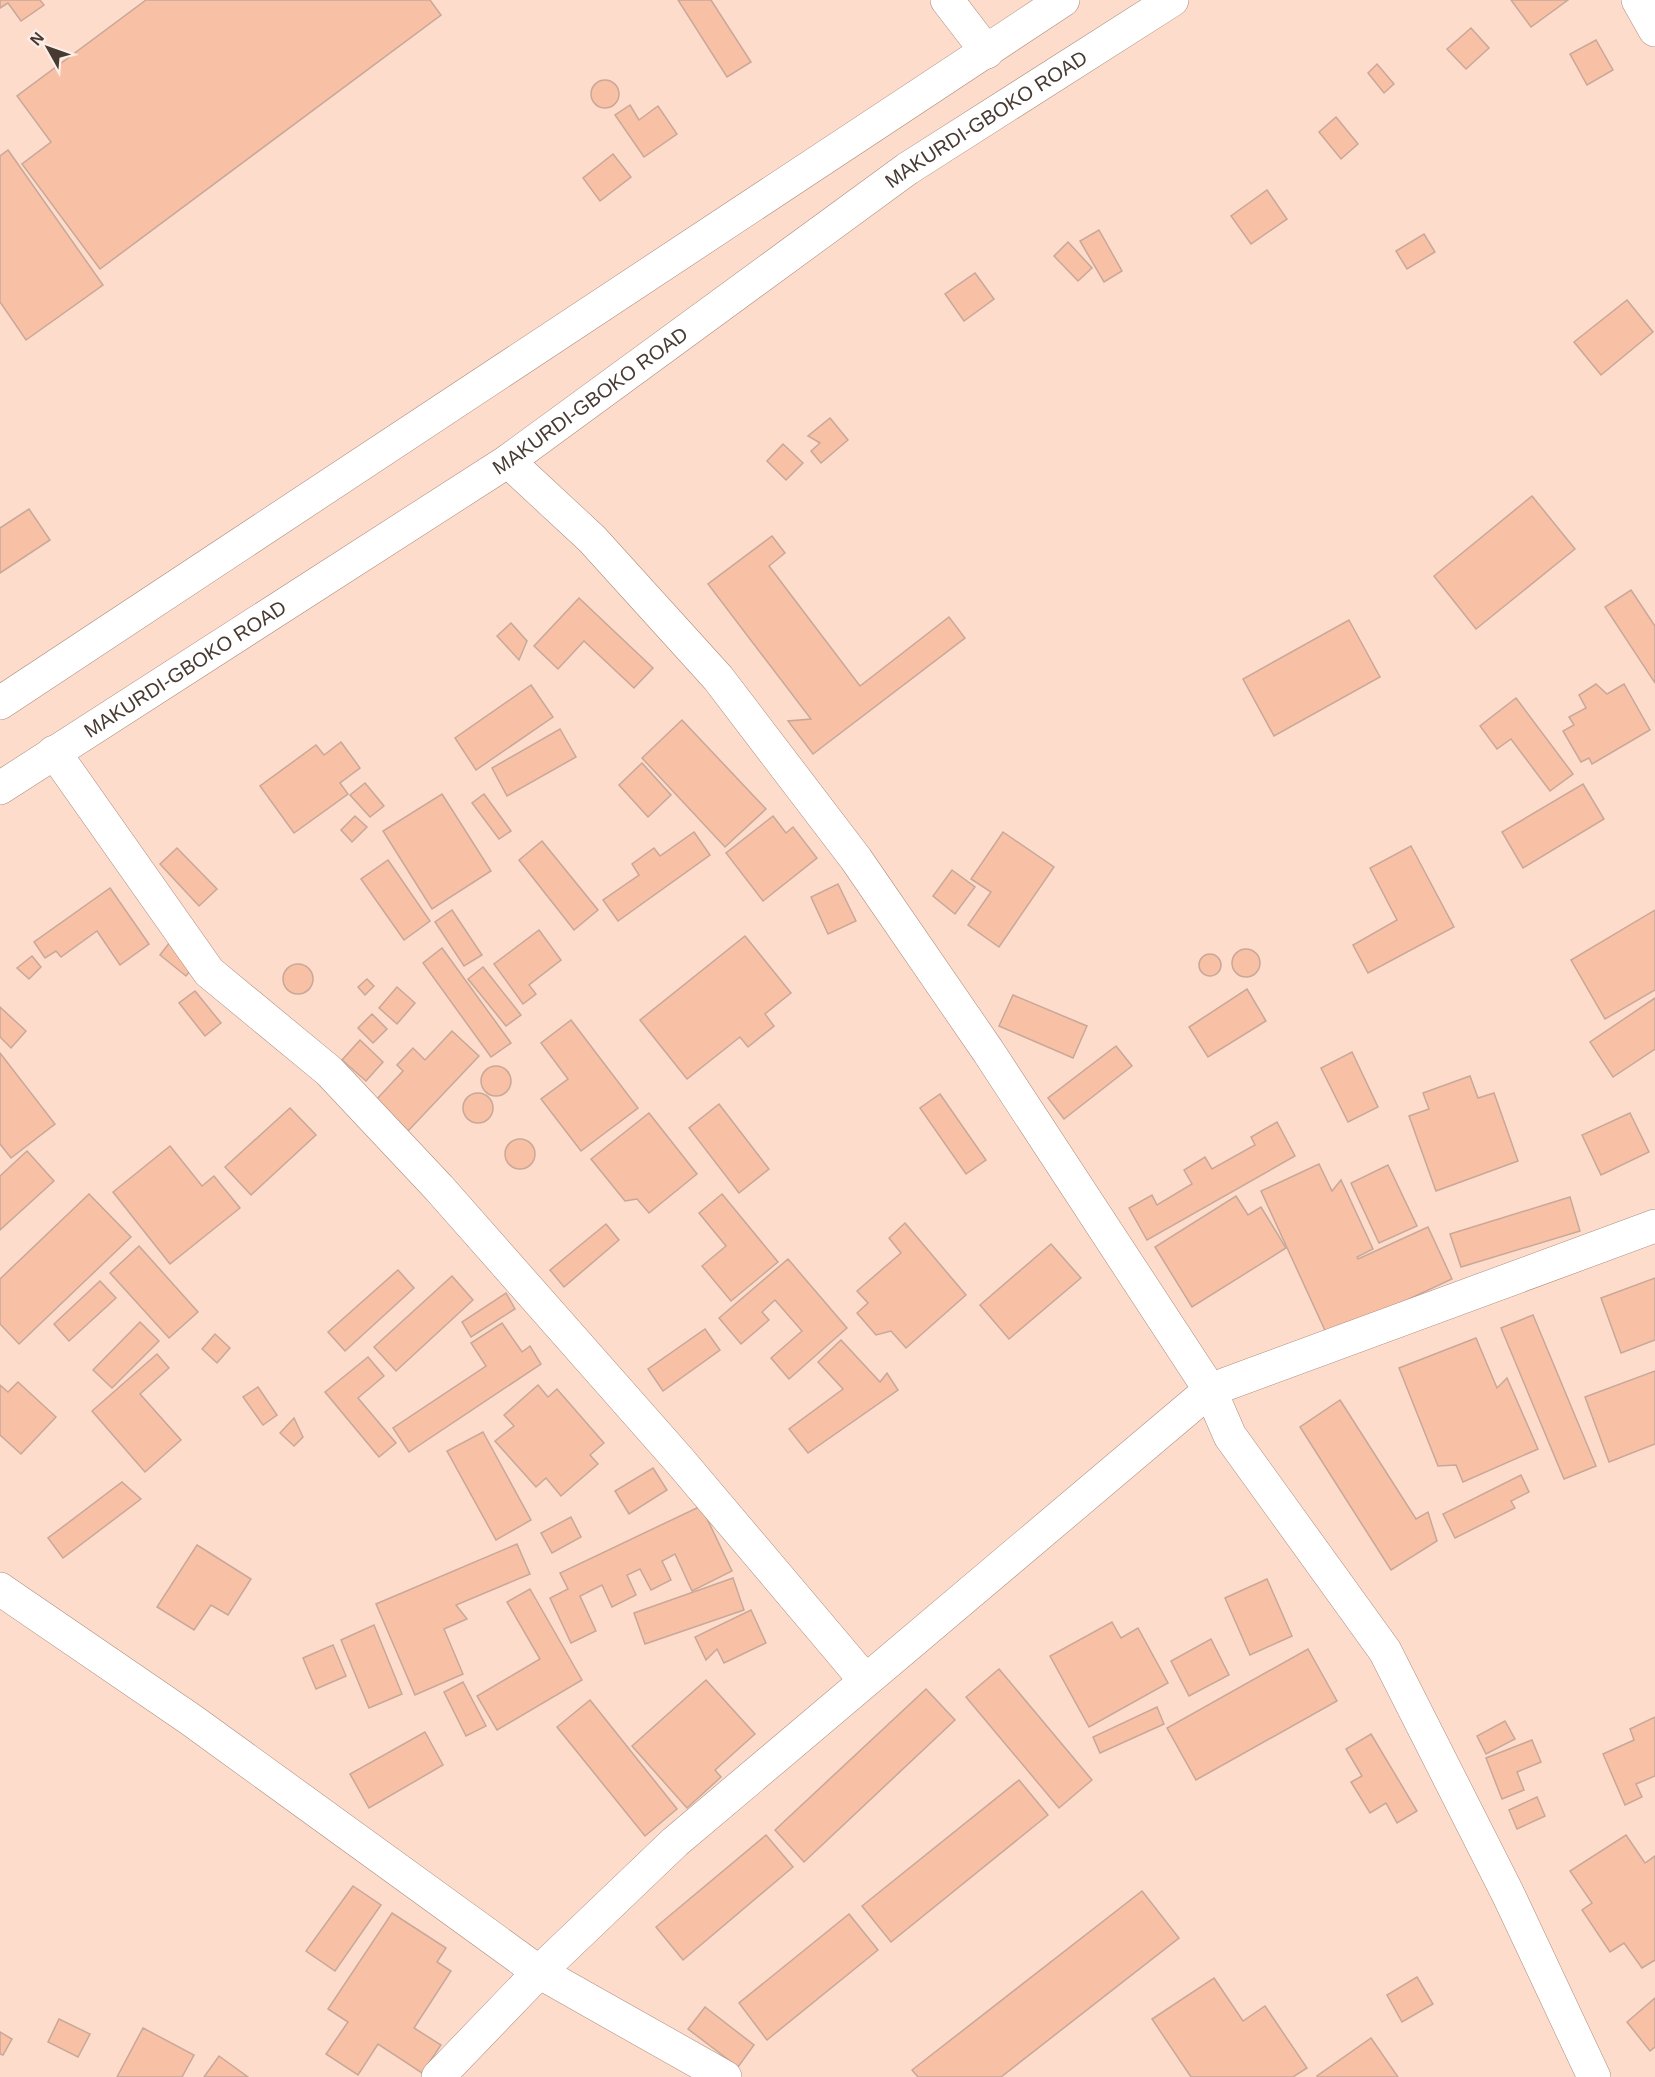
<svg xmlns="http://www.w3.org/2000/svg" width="1655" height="2077" font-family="Helvetica,sans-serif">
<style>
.building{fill:#f8c0a5;stroke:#c8a899;stroke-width:1.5}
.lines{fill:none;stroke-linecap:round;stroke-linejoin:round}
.minor-casing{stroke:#ab8c7d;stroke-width:34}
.major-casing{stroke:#ab8c7d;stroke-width:34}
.minor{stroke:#fff;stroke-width:33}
.major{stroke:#fff;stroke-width:33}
.labels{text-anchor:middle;stroke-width:5;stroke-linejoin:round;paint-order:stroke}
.street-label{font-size:20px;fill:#473a33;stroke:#fceee7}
</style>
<rect width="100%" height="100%" fill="#fedccb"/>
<!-- building -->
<g class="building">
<polygon points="0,0 40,0 44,5 21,21 8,3 0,8"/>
<polygon points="146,0 430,0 441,15 100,269 22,164 51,142 17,96"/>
<polygon points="678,0 711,0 751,62 727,77"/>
<polygon points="1511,0 1568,0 1531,27"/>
<polygon points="1471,28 1489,48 1466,69 1447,49"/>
<polygon points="1596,40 1613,70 1587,85 1570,54"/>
<polygon points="1377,64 1394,84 1384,93 1368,73"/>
<circle cx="605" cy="94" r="14"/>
<polygon points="630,105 639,120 658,106 677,134 644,157 615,115"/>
<polygon points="1336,117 1358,144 1341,159 1319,132"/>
<polygon points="8,150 103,285 26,340 0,302 0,156"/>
<polygon points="613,154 631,177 600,201 583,178"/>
<polygon points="1267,190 1287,219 1251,244 1231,216"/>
<polygon points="1099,230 1122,271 1104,282 1080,241"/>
<polygon points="1424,234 1435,252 1407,269 1396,251"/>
<polygon points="1068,242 1092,268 1078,281 1054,256"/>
<polygon points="975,273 994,299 964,321 945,294"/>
<polygon points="1627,300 1653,332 1601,375 1574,342"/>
<polygon points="830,418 848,440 821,463 811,451 820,443 808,436"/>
<polygon points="783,444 803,463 786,480 767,461"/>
<polygon points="1532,496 1575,549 1476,629 1434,576"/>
<polygon points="29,509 50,540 0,573 0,528"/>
<polygon points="772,536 785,553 769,566 860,686 949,617 965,638 813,754 788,721 811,719 708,584"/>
<polygon points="1631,590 1655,626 1655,683 1605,607"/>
<polygon points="579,598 653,668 634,688 584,641 558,669 534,646"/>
<polygon points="1349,620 1380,677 1274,736 1243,679"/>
<polygon points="511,623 527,641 519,660 497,636"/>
<polygon points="1596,684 1607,694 1624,684 1650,730 1592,764 1589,758 1581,762 1563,731 1574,725 1569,717 1586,708 1579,695"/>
<polygon points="531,685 553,717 476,770 455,738"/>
<polygon points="1516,698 1573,774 1550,791 1511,739 1497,749 1480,726"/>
<polygon points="682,720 766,809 725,847 642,758"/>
<polygon points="560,729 576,757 507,796 492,768"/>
<polygon points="341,742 360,768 340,783 348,794 294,833 260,786 316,745 324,755"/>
<polygon points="642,763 671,795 648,817 619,785"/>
<polygon points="365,783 384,806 370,817 350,795"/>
<polygon points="1583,784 1604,819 1523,868 1502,832"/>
<polygon points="442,794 491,871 432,909 383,831"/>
<polygon points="484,794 511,831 499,839 472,803"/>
<polygon points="355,816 367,827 352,842 341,830"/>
<polygon points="773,816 786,833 793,827 817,858 763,901 726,853"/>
<polygon points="694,832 710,855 618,921 603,900 639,875 632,864 654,848 660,856"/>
<polygon points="1003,832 1054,867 999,947 968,925 991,892 971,879"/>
<polygon points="542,841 598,910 574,930 519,860"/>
<polygon points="1411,846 1454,927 1368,973 1353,945 1397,920 1370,868"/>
<polygon points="177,848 217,889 199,906 160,864"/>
<polygon points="388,860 430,921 404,940 361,879"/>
<polygon points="952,870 975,887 955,914 933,896"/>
<polygon points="838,884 856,921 828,934 811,897"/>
<polygon points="110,888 149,944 120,965 97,931 61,957 56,951 45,958 34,942"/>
<polygon points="452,910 482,955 464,966 435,922"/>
<polygon points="1655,910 1655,990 1605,1019 1571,960"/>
<polygon points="539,930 561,960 529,985 536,994 523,1004 494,964"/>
<polygon points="745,936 791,993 765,1014 774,1026 748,1047 740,1037 687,1079 640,1020"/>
<polygon points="170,942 196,963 186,976 160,955"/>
<polygon points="442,948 511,1043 491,1057 423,963"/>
<circle cx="1246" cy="963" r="14"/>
<circle cx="1210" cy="965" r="11"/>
<polygon points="32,956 41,967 29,979 17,968"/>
<circle cx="298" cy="979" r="15"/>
<polygon points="483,967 521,1015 506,1026 468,979"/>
<polygon points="367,979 374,986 365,995 358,987"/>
<polygon points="397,987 415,1003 397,1024 379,1008"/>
<polygon points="1247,989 1266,1021 1208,1057 1189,1027"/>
<polygon points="195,991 221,1023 205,1036 179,1003"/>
<polygon points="1013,995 1087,1026 1073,1058 999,1026"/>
<polygon points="1655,998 1655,1049 1613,1077 1590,1042"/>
<polygon points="0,1007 26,1031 11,1048 0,1037"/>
<polygon points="372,1014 387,1029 373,1043 358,1028"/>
<polygon points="571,1020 638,1108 581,1151 541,1099 568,1079 541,1043"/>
<polygon points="452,1031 479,1056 408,1131 376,1100 403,1071 397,1065 413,1048 425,1060"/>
<polygon points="360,1040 383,1062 366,1081 342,1060"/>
<polygon points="1116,1046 1132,1066 1064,1119 1048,1098"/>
<polygon points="1352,1052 1378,1107 1348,1122 1321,1068"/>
<polygon points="0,1053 55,1124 11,1158 0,1144"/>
<circle cx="496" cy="1081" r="15"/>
<polygon points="1470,1076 1478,1098 1494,1093 1518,1161 1436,1191 1409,1116 1429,1109 1423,1093"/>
<circle cx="478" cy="1108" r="15"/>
<polygon points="940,1094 986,1160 966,1174 920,1108"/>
<polygon points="719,1104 769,1169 739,1193 689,1128"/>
<polygon points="290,1108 316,1135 251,1195 225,1167"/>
<polygon points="649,1113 697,1174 649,1213 637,1199 625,1201 591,1159"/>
<polygon points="1630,1113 1649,1152 1601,1175 1582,1135"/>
<polygon points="1277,1122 1295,1156 1147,1240 1129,1208 1152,1195 1157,1205 1192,1184 1184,1170 1205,1157 1212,1169 1255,1145 1251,1137"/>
<circle cx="520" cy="1154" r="15"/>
<polygon points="170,1146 202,1186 214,1176 240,1208 170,1264 113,1192"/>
<polygon points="27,1151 54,1181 0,1230 0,1176"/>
<polygon points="1319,1164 1332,1191 1341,1180 1373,1249 1357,1257 1358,1259 1428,1227 1452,1279 1328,1337 1261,1191"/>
<polygon points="1388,1165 1417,1226 1379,1243 1351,1183"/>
<polygon points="89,1194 131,1237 19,1344 0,1324 0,1279"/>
<polygon points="722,1194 778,1262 731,1301 702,1266 726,1246 699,1213"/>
<polygon points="1236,1196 1248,1215 1261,1207 1286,1248 1192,1307 1155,1247"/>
<polygon points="1570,1197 1580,1231 1461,1267 1450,1234"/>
<polygon points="905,1223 966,1295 906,1348 891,1331 876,1335 857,1313 868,1303 857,1291 901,1253 889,1238"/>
<polygon points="606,1224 619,1240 564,1287 550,1270"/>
<polygon points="1051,1244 1081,1278 1009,1339 980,1305"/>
<polygon points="139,1246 198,1312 169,1338 110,1273"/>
<polygon points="788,1259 847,1328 789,1379 771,1358 802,1331 775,1300 762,1312 769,1320 741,1344 719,1318"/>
<polygon points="398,1270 414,1288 345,1351 328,1332"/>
<polygon points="452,1276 473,1300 396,1371 374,1347"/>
<polygon points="1655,1278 1655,1340 1621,1353 1601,1298"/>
<polygon points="100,1281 116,1298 69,1341 54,1324"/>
<polygon points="506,1293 515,1309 471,1337 462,1322"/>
<polygon points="1533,1315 1596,1466 1564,1479 1501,1328"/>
<polygon points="140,1322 159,1341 112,1388 93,1370"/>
<polygon points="502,1323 522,1352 530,1346 541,1364 409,1452 393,1428 486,1366 471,1343"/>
<polygon points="705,1329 720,1350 663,1391 648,1369"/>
<polygon points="215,1334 230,1348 217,1363 202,1349"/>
<polygon points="1476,1338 1497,1388 1507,1378 1538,1449 1463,1482 1456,1465 1438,1466 1399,1368"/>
<polygon points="841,1340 880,1382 887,1373 898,1390 808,1453 789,1429 843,1389 818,1362"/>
<polygon points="157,1354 169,1368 140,1394 181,1440 145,1472 92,1411"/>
<polygon points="368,1357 384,1376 358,1398 396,1443 379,1457 325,1392"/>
<polygon points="1655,1371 1655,1444 1609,1462 1585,1397"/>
<polygon points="18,1382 56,1417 21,1454 0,1435 0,1385 8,1392"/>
<polygon points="538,1385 548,1397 557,1389 604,1443 590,1455 598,1464 561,1496 546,1478 536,1487 495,1441 514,1426 504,1415"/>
<polygon points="258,1387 277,1415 263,1425 243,1397"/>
<polygon points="1340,1400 1416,1519 1428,1512 1437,1541 1391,1570 1300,1427"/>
<polygon points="294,1418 303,1437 294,1446 280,1433"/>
<polygon points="483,1432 531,1520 496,1540 447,1451"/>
<polygon points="653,1468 667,1490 629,1514 615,1491"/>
<polygon points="1521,1475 1529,1492 1511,1501 1515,1508 1455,1538 1443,1514"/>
<polygon points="122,1482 141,1499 63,1558 48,1538"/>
<polygon points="701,1506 732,1571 692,1591 675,1554 662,1561 671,1580 651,1590 640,1569 627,1575 636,1595 612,1607 602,1585 580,1596 596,1631 571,1643 550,1598 568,1589 560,1573"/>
<polygon points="571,1517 581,1537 552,1553 541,1533"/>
<polygon points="517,1544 530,1574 456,1605 467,1619 444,1629 463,1674 415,1695 376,1604"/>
<polygon points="197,1545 251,1579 228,1615 211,1605 194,1630 157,1607"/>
<polygon points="733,1578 744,1610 645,1644 634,1613"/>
<polygon points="1267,1579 1292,1636 1250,1655 1225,1598"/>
<polygon points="530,1589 582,1680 497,1730 477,1696 540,1659 507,1602"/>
<polygon points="751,1610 766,1643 724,1663 717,1649 706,1660 695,1637"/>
<polygon points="1112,1622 1121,1638 1138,1628 1168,1683 1089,1727 1050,1656"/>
<polygon points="374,1625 402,1694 369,1708 341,1640"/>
<polygon points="1211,1639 1229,1675 1189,1696 1171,1661"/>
<polygon points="333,1645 346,1676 316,1689 303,1658"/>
<polygon points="1308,1649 1337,1701 1196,1780 1167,1728"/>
<polygon points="999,1669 1092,1780 1059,1808 966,1697"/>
<polygon points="706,1680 755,1734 715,1770 721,1777 687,1808 632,1746"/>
<polygon points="463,1682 486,1726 466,1736 444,1692"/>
<polygon points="926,1689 955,1720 804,1862 775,1830"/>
<polygon points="590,1700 677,1809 645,1836 557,1727"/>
<polygon points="1157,1707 1164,1724 1100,1753 1093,1737"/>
<polygon points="1655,1717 1655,1776 1636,1784 1642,1797 1625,1805 1603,1754 1634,1740 1630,1729"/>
<polygon points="1505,1721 1515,1739 1486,1754 1477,1736"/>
<polygon points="425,1732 443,1765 369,1808 350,1774"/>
<polygon points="1371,1734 1417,1811 1397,1823 1386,1803 1370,1813 1351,1782 1362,1776 1346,1749"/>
<polygon points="1532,1740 1541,1762 1517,1772 1524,1790 1502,1799 1486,1758"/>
<polygon points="1019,1780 1048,1815 891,1942 862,1906"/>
<polygon points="1537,1797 1545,1816 1517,1829 1509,1810"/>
<polygon points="766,1835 793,1867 683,1960 656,1927"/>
<polygon points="1626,1835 1645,1863 1655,1856 1655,1960 1642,1968 1624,1943 1610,1952 1582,1910 1592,1903 1570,1871"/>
<polygon points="353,1886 381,1905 335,1971 306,1951"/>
<polygon points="1142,1891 1179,1938 1001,2077 918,2077 912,2070"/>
<polygon points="392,1913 446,1948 437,1962 451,1971 414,2028 441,2045 422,2073 378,2044 358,2075 326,2054 348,2022 328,2009"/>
<polygon points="849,1914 878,1950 767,2040 739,2003"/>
<polygon points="1417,1977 1433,2004 1402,2022 1387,1995"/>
<polygon points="1214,1978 1243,2021 1265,2006 1307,2068 1293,2077 1191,2077 1152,2019"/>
<polygon points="1655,1998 1655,2047 1650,2051 1627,2022"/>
<polygon points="705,2007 754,2045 738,2067 688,2029"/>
<polygon points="59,2019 90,2034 78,2057 48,2042"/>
<polygon points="143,2028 194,2055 182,2077 117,2077"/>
<polygon points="0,2032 12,2039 3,2055 0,2054"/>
<polygon points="1371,2038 1398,2077 1317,2077 1317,2076"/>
<polygon points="219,2056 248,2077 204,2077"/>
</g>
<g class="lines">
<!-- minor casing -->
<g class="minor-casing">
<g id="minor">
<polyline points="947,0 987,52"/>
<polyline points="1638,0 1655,30"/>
<polyline points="508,461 592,539 718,678 856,859 988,1051 1210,1390 1230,1436 1385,1651 1508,1894 1594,2077"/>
<polyline points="54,752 209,972 329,1071 439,1188 679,1460 865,1680"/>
<polyline points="0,1589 190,1719 539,1972 725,2077"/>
<polyline points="438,2077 539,1972 675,1842 1210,1390 1655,1226"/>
</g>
</g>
<!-- major casing -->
<g class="major-casing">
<g id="major">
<polyline points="0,703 1063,0"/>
<path id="s1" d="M0,788l508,-327 399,-292 265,-169"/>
</g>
</g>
<!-- minor -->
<use href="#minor" class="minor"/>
<!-- major -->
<use href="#major" class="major"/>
</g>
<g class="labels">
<!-- street labels -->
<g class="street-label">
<text dy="7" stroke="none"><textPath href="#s1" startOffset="1192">MAKURDI-GBOKO ROAD</textPath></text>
<text dy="7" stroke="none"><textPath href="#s1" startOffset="706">MAKURDI-GBOKO ROAD</textPath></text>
<text dy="7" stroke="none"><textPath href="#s1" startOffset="220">MAKURDI-GBOKO ROAD</textPath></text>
</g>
</g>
<!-- north arrow -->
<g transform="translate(48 48) rotate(310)" stroke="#fceee7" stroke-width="4.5" paint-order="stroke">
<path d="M0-4.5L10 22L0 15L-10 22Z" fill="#473a33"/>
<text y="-9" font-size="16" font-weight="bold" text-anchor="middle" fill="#473a33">N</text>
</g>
</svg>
